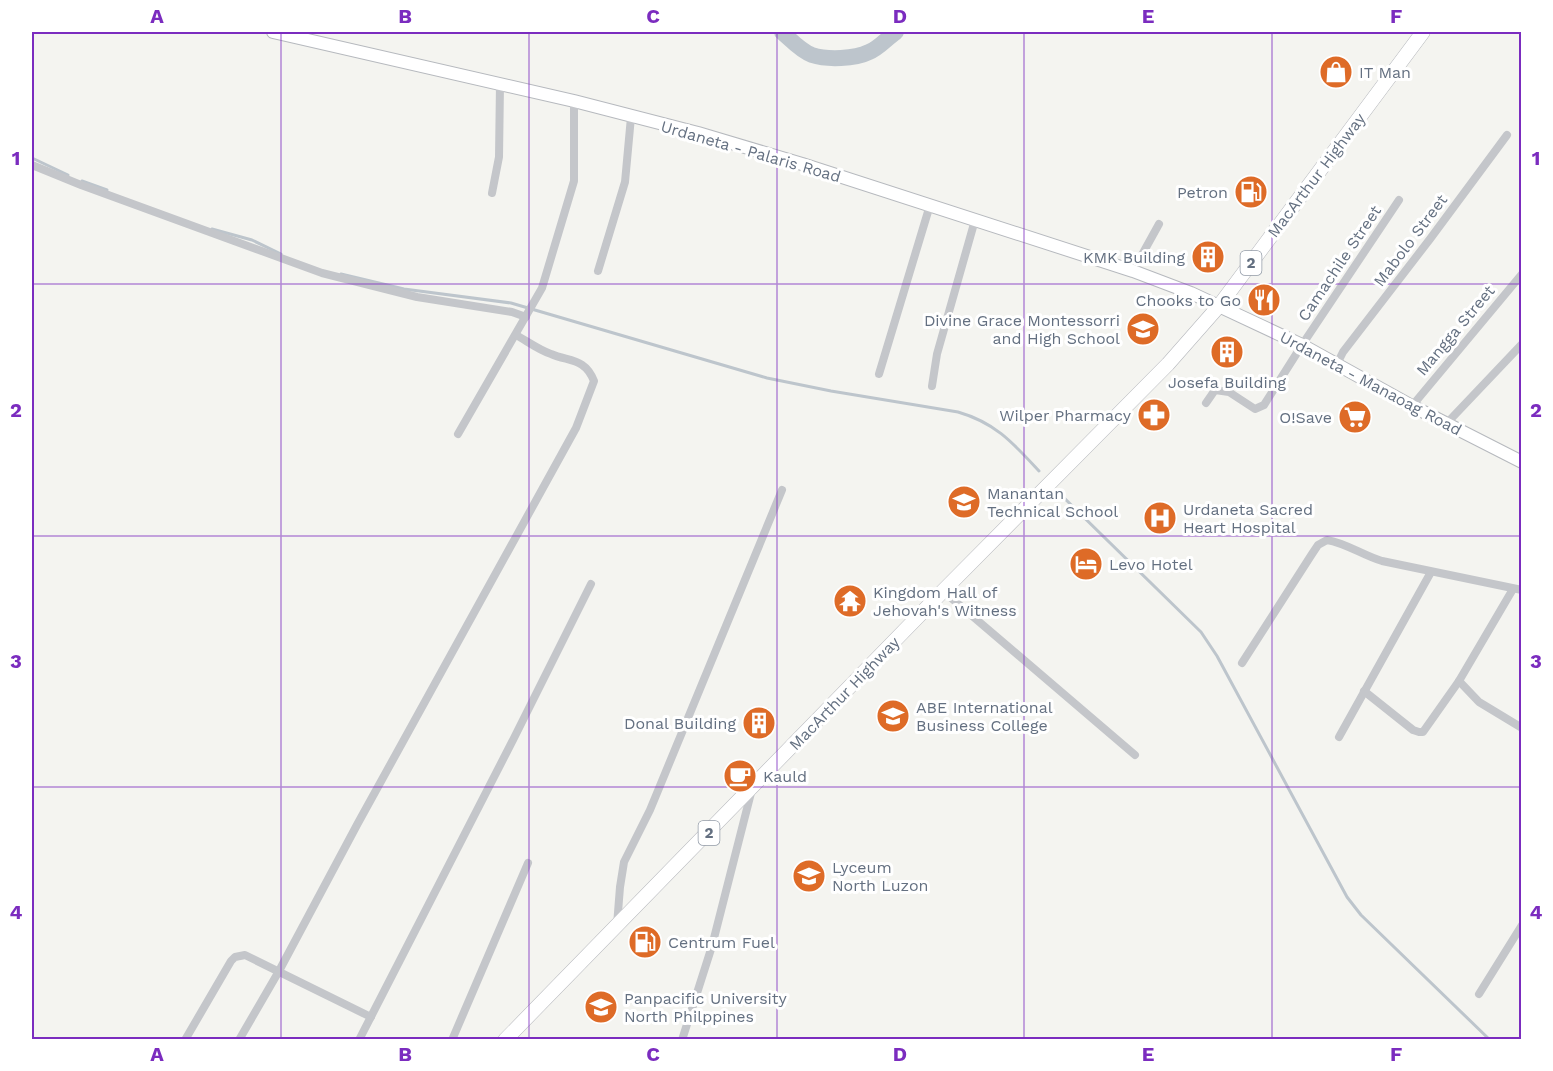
<svg xmlns="http://www.w3.org/2000/svg" width="1553" height="1071" font-family="'Work Sans',sans-serif">
<style>
.lines{fill:none;stroke-linecap:round;stroke-linejoin:round}
.stream{stroke:#bdc5cc;stroke-width:3}
.river{stroke:#bdc5cc;stroke-width:16}
.secondary-casing{stroke:#b6b9be;stroke-width:14}
.primary-casing{stroke:#b5b7bc;stroke-width:15}
.street{stroke:#c4c6ca;stroke-width:8}
.secondary{stroke:#fff;stroke-width:12}
.primary{stroke:#fff;stroke-width:14}
.grid{fill:none;stroke:#7b2cbf;stroke-width:1.5;stroke-opacity:0.55}
.labels{text-anchor:middle;stroke-width:6;stroke-linejoin:round;paint-order:stroke}
.shield{fill:#fff;stroke:#929ba7;stroke-width:1.5}
.shield-label{font-size:15px;font-weight:bold;fill:#647081}
.poi-label{font-size:16px;fill:#647081;stroke:#fff;text-anchor:start}
.street-label{font-size:16px;fill:#647081;stroke:#fff}
.neatline{fill:none;stroke:#7b2cbf;stroke-width:2}
.grid-label{font-size:20px;text-anchor:middle;font-weight:bold;fill:#7b2cbf}
</style>
<rect width="100%" height="100%" fill="#f4f4f0"/>
<g class="lines">
<!-- stream -->
<g class="stream">
<polyline points="32,158 68,175"/>
<polyline points="82,181 107,190"/>
<polyline points="212,229 252,240 281,254"/>
<path d="M341,274l63,15 107,14 256,75 64,13 127,21c38,11 55,31 81,59"/>
<polyline points="1057,491 1201,632 1217,656 1347,897 1361,915 1490,1040"/>
</g>
<!-- river -->
<path class="river" d="M782,32c9,8 19,19 30,23 15,5 43,4 57,-3 10,-4 18,-14 27,-20"/>
<!-- secondary casing -->
<g class="secondary-casing">
<polyline id="secondary" points="273,32 574,101 698,133 802,164 1133,271 1191,293 1302,345 1412,406 1522,462"/>
</g>
<!-- primary casing -->
<g class="primary-casing">
<polyline id="primary" points="505,1040 943,591 1168,364 1219,306 1423,32"/>
</g>
<!-- street -->
<g class="street">
<polyline points="32,165 81,185 322,273 417,297 512,312 526,317"/>
<polyline points="492,193 499,157 500,84"/>
<polyline points="598,271 625,182 631,117"/>
<polyline points="1133,271 1159,224"/>
<polyline points="1337,364 1343,352 1430,239 1507,135"/>
<polyline points="879,374 930,205"/>
<polyline points="932,386 937,354 975,220"/>
<polyline points="1206,403 1215,390 1229,392 1255,409 1264,405 1302,345 1399,200"/>
<polyline points="1412,406 1522,274"/>
<polyline points="1447,423 1522,344"/>
<polyline points="458,434 542,288 574,181 574,101"/>
<polyline points="943,591 1135,755"/>
<path d="M1242,663l70,-109 6,-9 9,-5c19,3 37,16 55,21l140,29"/>
<polyline points="1459,681 1479,702 1522,728"/>
<polyline points="1364,691 1413,730 1419,732 1423,732 1459,681 1513,589"/>
<polyline points="1339,737 1431,572"/>
<polyline points="617,925 620,887 624,862 650,810 782,490"/>
<polyline points="1479,994 1522,925"/>
<polyline points="185,1040 231,961 235,957 245,955 371,1017"/>
<path d="M239,1040l40,-69 79,-148 218,-395 18,-47c-9,-23 -24,-19 -43,-27 -12,-4 -24,-13 -35,-19"/>
<polyline points="359,1040 514,738 591,584"/>
<polyline points="452,1040 528,863"/>
<polyline points="682,1040 712,946 752,789"/>
</g>
<!-- secondary -->
<use href="#secondary" class="secondary"/>
<!-- primary -->
<use href="#primary" class="primary"/>
</g>
<!-- grid -->
<path class="grid" d="M281,32v1008M529,32v1008M777,32v1008M1024,32v1008M1272,32v1008M32,284h1490M32,536h1490M32,787h1490"/>
<!-- icons -->
<defs>
<g id="shop-disc" transform="scale(1.725)"><circle r="9.5" fill="#de6b27" stroke="#fff"/><path d="M-5-2.5h2.3a2.7 3.5 0 0 1 5.4 0H5L5.5 6h-11ZM-1.5-2.5h3a1.5 2.3 0 0 0-3 0Z" fill="#fff"/></g>
<g id="fuel-disc" transform="scale(1.725)"><circle r="9.5" fill="#de6b27" stroke="#fff"/><path d="M-5.5-6h7V0h2V4h1.3V-2.5L3-4.5l.8-.8L6-3V5H2.5V1h-1V6h-7ZM-4.2-4.7v3.2H.2V-4.7Z" fill="#fff"/></g>
<g id="building-disc" transform="scale(1.725)"><circle r="9.5" fill="#de6b27" stroke="#fff"/><path d="M-4-6H4V6H1V3H-1V6H-4ZM-2.5-4.3h1.7v1.8h-1.7ZM.8-4.3h1.7v1.8H.8ZM-2.5-1h1.7V.8h-1.7ZM.8-1h1.7V.8H.8Z" fill="#fff"/></g>
<g id="restaurant-disc" transform="scale(1.725)"><circle r="9.5" fill="#de6b27" stroke="#fff"/><path d="M-5-6h1v4h1v-4h1v4h1v-4h1v5L-1.5 .5V6h-2V.5L-5-1ZM5-6V6H3V1.5H1.5Q1.5-4 5-6Z" fill="#fff"/></g>
<g id="school-disc" transform="scale(1.725)"><circle r="9.5" fill="#de6b27" stroke="#fff"/><path d="M0-5L7-2L0 1L-7-2ZM-4 1L0 2.5L4 1V4Q0 6-4 4Z" fill="#fff"/></g>
<g id="pharmacy-disc" transform="scale(1.725)"><circle r="9.5" fill="#de6b27" stroke="#fff"/><path d="M-2-6h4v4h4v4h-4v4h-4v-4h-4v-4h4Z" fill="#fff"/></g>
<g id="supermarket-disc" transform="scale(1.725)"><circle r="9.5" fill="#de6b27" stroke="#fff"/><path d="M-6-5.5h2.5l.6 2H6L4.5 2H-2.5L-4.4-4H-6ZM-1.5 3.2a1.3 1.3 0 1 0 .1 0ZM3 3.2a1.3 1.3 0 1 0 .1 0Z" fill="#fff"/></g>
<g id="university-disc" transform="scale(1.725)"><circle r="9.5" fill="#de6b27" stroke="#fff"/><path d="M0-5L7-2L0 1L-7-2ZM-4 1L0 2.5L4 1V4Q0 6-4 4Z" fill="#fff"/></g>
<g id="hospital-disc" transform="scale(1.725)"><circle r="9.5" fill="#de6b27" stroke="#fff"/><path d="M-5-5h3v3.5h4V-5h3V5h-3V1.5h-4V5h-3Z" fill="#fff"/></g>
<g id="hotel-disc" transform="scale(1.725)"><circle r="9.5" fill="#de6b27" stroke="#fff"/><path d="M-6-4.5h1.5V1H6V5H4.5V3h-9V5H-6ZM-4 0a1.8 1.8 0 1 1 3.6 0ZM.5 0V-2.5h3Q6-2.5 6 0Z" fill="#fff"/></g>
<g id="temple-disc" transform="scale(1.725)"><circle r="9.5" fill="#de6b27" stroke="#fff"/><path d="M0-6L5-2H3V0L6.5 2.5H4V6H1.5V3h-3V6H-4V2.5H-6.5L-3 0V-2H-5Z" fill="#fff"/></g>
<g id="cafe-disc" transform="scale(1.725)"><circle r="9.5" fill="#de6b27" stroke="#fff"/><path d="M-5.5-4.5H6V0H3Q3 3.5 0 3.5H-2.5Q-5.5 3.5-5.5 0ZM3-3.2v2h1.7v-2ZM-6 4.5H4V6H-6Z" fill="#fff"/></g>
</defs>
<g fill-rule="evenodd">
<use href="#shop-disc" x="1336" y="72"/>
<use href="#fuel-disc" x="1251" y="192"/>
<use href="#building-disc" x="1208" y="257"/>
<use href="#restaurant-disc" x="1264" y="300"/>
<use href="#school-disc" x="1143" y="329"/>
<use href="#building-disc" x="1227" y="352"/>
<use href="#pharmacy-disc" x="1154" y="415"/>
<use href="#supermarket-disc" x="1355" y="417"/>
<use href="#university-disc" x="964" y="502"/>
<use href="#hospital-disc" x="1160" y="518"/>
<use href="#hotel-disc" x="1086" y="564"/>
<use href="#temple-disc" x="850" y="601"/>
<use href="#university-disc" x="893" y="716"/>
<use href="#building-disc" x="759" y="723"/>
<use href="#cafe-disc" x="740" y="776"/>
<use href="#university-disc" x="809" y="876"/>
<use href="#fuel-disc" x="645" y="942"/>
<use href="#university-disc" x="601" y="1007"/>
</g>
<g class="labels">
<!-- shield labels -->
<g class="shield">
<rect x="1240.5" y="251" width="21" height="24" rx="4.5"/>
<rect x="698.5" y="821" width="21" height="24" rx="4.5"/>
</g>
<g class="shield-label">
<text x="1251" y="268">2</text>
<text x="709" y="838">2</text>
</g>
<!-- poi labels -->
<g class="poi-label">
<text x="1359" y="78">IT Man</text>
<text x="1228" y="198" text-anchor="end">Petron</text>
<text x="1185" y="263" text-anchor="end">KMK Building</text>
<text x="1241" y="306" text-anchor="end">Chooks to Go</text>
<text x="1120" y="326" text-anchor="end">Divine Grace Montessorri<tspan x="1120" dy="18">and High School</tspan></text>
<text x="1227" y="388" text-anchor="middle">Josefa Building</text>
<text x="1131" y="421" text-anchor="end">Wilper Pharmacy</text>
<text x="1332" y="423" text-anchor="end">O!Save</text>
<text x="987" y="499">Manantan<tspan x="987" dy="18">Technical School</tspan></text>
<text x="1183" y="515">Urdaneta Sacred<tspan x="1183" dy="18">Heart Hospital</tspan></text>
<text x="1109" y="570">Levo Hotel</text>
<text x="873" y="598">Kingdom Hall of<tspan x="873" dy="18">Jehovah's Witness</tspan></text>
<text x="916" y="713">ABE International<tspan x="916" dy="18">Business College</tspan></text>
<text x="736" y="729" text-anchor="end">Donal Building</text>
<text x="763" y="782">Kauld</text>
<text x="832" y="873">Lyceum<tspan x="832" dy="18">North Luzon</tspan></text>
<text x="668" y="948">Centrum Fuel</text>
<text x="624" y="1004">Panpacific University<tspan x="624" dy="18">North Philppines</tspan></text>
</g>
<!-- street labels -->
<g class="street-label">
<text transform="translate(751 151) rotate(16)" y="6">Urdaneta - Palaris Road</text>
<text transform="translate(1316 175) rotate(-53)" y="6">MacArthur Highway</text>
<text transform="translate(1410 240) rotate(-53)" y="6">Mabolo Street</text>
<text transform="translate(1339 263) rotate(-56)" y="6">Camachile Street</text>
<text transform="translate(1455 330) rotate(-50)" y="6">Mangga Street</text>
<text transform="translate(1371 383) rotate(28)" y="6">Urdaneta - Manaoag Road</text>
<text transform="translate(844 693) rotate(-46)" y="6">MacArthur Highway</text>
</g>
</g>
<!-- border -->
<rect width="1553" height="1071" fill="none" stroke="#ffffff" stroke-width="66"/>
<rect x="33" y="33" width="1487" height="1005" class="neatline"/>
<g class="grid-label">
<text x="157" y="23">A</text>
<text x="405" y="23">B</text>
<text x="653" y="23">C</text>
<text x="900" y="23">D</text>
<text x="1148" y="23">E</text>
<text x="1396" y="23">F</text>
<text x="16" y="165">1</text>
<text x="1536" y="165">1</text>
<text x="16" y="417">2</text>
<text x="1536" y="417">2</text>
<text x="16" y="668">3</text>
<text x="1536" y="668">3</text>
<text x="16" y="919">4</text>
<text x="1536" y="919">4</text>
<text x="157" y="1061">A</text>
<text x="405" y="1061">B</text>
<text x="653" y="1061">C</text>
<text x="900" y="1061">D</text>
<text x="1148" y="1061">E</text>
<text x="1396" y="1061">F</text>
</g>
</svg>
